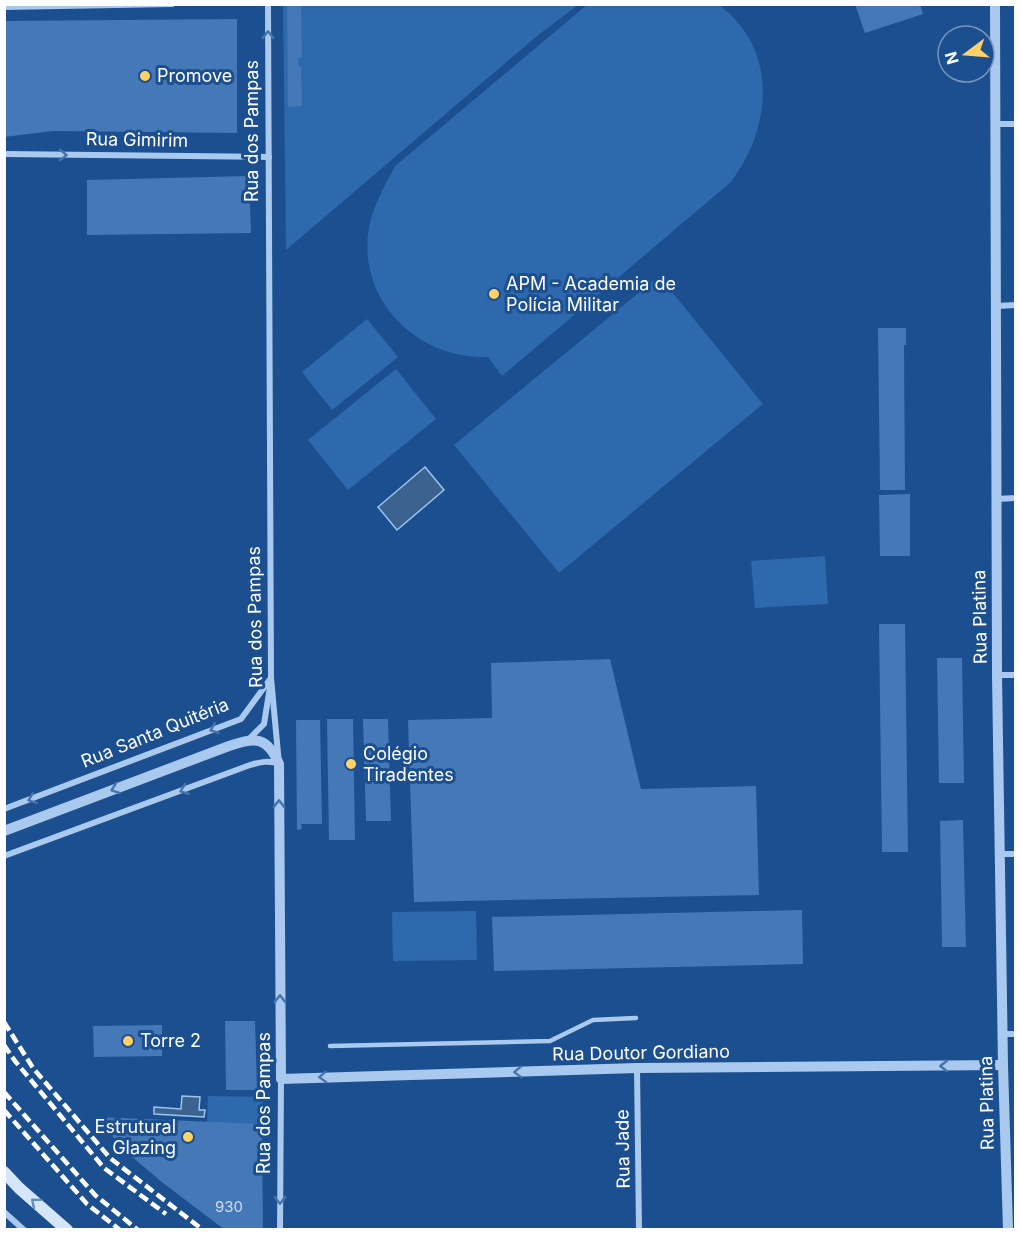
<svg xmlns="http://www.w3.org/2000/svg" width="1020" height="1234" font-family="Inter,sans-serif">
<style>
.green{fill:#2e69ad}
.water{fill:#3c6290;stroke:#9cc4f0;stroke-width:1.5}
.building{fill:#4478b7}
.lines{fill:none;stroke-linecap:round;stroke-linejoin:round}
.service{stroke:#a9c9ee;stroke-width:4.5}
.minor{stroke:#a9c9ee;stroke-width:6}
.tertiary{stroke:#a9c9ee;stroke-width:10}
.secondary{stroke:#d6e6fa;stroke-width:12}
.rail{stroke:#fff;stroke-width:4.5;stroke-dasharray:10 4.5;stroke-linecap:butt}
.oneway{stroke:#4674ac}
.oneway2{stroke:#668bba}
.poi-dot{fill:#ffd166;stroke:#1b4f8f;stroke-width:2}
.labels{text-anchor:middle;stroke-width:6;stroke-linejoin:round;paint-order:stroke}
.number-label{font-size:15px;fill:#d0dded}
.poi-label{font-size:18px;fill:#fff;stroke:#1b4f8f;text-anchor:start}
.street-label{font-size:18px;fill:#fff;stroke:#1b4f8f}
</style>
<rect width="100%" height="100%" fill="#1b4f8f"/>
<!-- green -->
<g class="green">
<path d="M588,4l131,1c60,45 53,122 12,177l-229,194 -14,-19c-67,3 -128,-53 -120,-123 3,-25 16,-47 27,-68z"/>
<polygon points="283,5 578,5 537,36 286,250"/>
<polygon points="659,276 763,404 559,573 454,445"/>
<polygon points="367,319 398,357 332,410 302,372"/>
<polygon points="396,369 436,419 348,490 308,440"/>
<polygon points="825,556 828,604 755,608 751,561"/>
<polygon points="476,911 477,960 393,961 392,912"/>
<polygon points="208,1096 263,1097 262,1124 207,1123"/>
</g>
<!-- water -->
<g class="water">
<polygon points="425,467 444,490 397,530 378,507"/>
<polygon points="182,1096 200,1097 199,1110 205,1110 204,1117 154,1114 154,1107 181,1109"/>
</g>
<!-- building -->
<g class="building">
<polygon points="287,4 301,4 302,58 298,58 299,67 301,67 302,106 288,107"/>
<polygon points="855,4 920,4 923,14 865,33"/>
<polygon points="237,19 237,133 53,131 4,137 4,21"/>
<polygon points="249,176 251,233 87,235 87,180"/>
<polygon points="878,328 906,328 906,345 904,345 905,490 880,490"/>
<polygon points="910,494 910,556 880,556 879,495"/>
<polygon points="879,624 905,624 908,852 882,852"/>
<polygon points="937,658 962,658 964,783 939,783"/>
<polygon points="610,659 641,789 756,786 759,895 414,902 408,720 492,718 491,663"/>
<polygon points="327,719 353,719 355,840 329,840"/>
<polygon points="363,719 388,719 391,821 366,821"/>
<polygon points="296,720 320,720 322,824 301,824 302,829 297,830"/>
<polygon points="963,820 966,947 942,947 940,821"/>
<polygon points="802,910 803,964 494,971 492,917"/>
<polygon points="225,1021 255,1021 257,1090 226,1090"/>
<polygon points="162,1025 162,1056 94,1057 93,1026"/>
<polygon points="96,1117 262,1124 263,1230 225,1230 163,1183 125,1151"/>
</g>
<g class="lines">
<!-- service -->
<polyline class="service" points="330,1046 550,1041 593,1020 636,1018"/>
<!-- minor -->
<g class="minor">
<polyline points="4,7 172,4"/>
<polyline points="996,124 1016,124"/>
<polyline points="4,154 269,157"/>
<polyline points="996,306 1016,305"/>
<polyline points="996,499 1016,498"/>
<polyline points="997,675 1016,675"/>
<polyline points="249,739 264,724 270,687"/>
<polyline points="4,809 241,719 271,678"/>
<polyline points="1000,854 1016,854"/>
<path d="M4,856l246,-91c10,-3 19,-5 29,-1l-8,-86 -3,-674"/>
<polyline points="1003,1034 1016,1034"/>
<polyline points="637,1068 639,1230"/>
<polyline points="4,1212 24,1230"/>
<polyline points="280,1230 281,1079"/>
</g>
<!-- tertiary -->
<g class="tertiary">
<polyline points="995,4 997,675 1003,1065 1008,1230"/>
<path d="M4,831l225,-85c26,-9 38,-10 50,18l2,315 356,-11 366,-3"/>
</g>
<!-- secondary -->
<polyline class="secondary" points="4,1172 19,1188 67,1230"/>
<!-- rail -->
<g class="rail">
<polyline points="4,1022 33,1068 110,1158 203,1230"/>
<polyline points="4,1045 15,1061 104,1168 166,1214"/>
<polyline points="4,1092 95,1195 138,1230"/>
<polyline points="4,1110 87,1204 120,1230"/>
</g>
</g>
<!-- one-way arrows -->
<defs><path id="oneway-chevron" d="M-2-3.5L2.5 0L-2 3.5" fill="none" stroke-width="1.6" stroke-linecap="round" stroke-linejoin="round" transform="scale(1.5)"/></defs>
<g class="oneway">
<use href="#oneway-chevron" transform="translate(268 35) rotate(-90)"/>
<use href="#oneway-chevron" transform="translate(63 155) rotate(1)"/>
<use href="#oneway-chevron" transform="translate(214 729) rotate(159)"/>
<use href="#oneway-chevron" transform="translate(115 789) rotate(160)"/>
<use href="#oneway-chevron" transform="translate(184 790) rotate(160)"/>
<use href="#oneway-chevron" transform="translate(32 799) rotate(159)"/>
<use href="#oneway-chevron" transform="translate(279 804) rotate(-90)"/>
<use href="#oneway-chevron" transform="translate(280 999) rotate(-90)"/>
<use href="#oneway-chevron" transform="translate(944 1066) rotate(180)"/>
<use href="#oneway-chevron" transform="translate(518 1072) rotate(178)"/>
<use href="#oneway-chevron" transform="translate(323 1077) rotate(178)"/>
<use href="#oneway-chevron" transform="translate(280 1200) rotate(90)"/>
</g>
<use class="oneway2" href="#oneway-chevron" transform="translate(35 1202) rotate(-140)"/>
<!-- markers -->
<g class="poi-dot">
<circle cx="145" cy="76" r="6"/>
<circle cx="494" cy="294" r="6"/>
<circle cx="351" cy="764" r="6"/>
<circle cx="128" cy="1041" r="6"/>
<circle cx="188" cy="1137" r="6"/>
</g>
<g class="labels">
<!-- number labels -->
<g class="number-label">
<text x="229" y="1212">930</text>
</g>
<!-- poi labels -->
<g class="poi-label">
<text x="157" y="82">Promove</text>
<text x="506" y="290">APM - Academia de<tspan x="506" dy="21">Polícia Militar</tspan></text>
<text x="363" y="760">Colégio<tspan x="363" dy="21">Tiradentes</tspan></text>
<text x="140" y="1047">Torre 2</text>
<text x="176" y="1133" text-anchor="end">Estrutural<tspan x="176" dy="21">Glazing</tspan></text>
</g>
<!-- street labels -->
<g class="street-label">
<text transform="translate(252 131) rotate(-90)" y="6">Rua dos Pampas</text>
<text transform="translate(137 140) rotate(1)" y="6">Rua Gimirim</text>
<text transform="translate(255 617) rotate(-91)" y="6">Rua dos Pampas</text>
<text transform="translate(980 617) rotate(-91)" y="6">Rua Platina</text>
<text transform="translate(155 733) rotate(-22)" y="6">Rua Santa Quitéria</text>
<text transform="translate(641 1053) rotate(-1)" y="6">Rua Doutor Gordiano</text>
<text transform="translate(264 1103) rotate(-90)" y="6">Rua dos Pampas</text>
<text transform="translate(987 1103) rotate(-91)" y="6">Rua Platina</text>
<text transform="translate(623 1149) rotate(-91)" y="6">Rua Jade</text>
</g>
</g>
<!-- border -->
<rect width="1020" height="1234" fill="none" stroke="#ffffff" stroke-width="12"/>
<!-- north arrow -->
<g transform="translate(966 54) rotate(254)"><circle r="28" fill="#1b4f8f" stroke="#7695bc" stroke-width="1.5"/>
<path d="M0-4.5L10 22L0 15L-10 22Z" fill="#ffd166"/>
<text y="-9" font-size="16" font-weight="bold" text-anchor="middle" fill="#ffffff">N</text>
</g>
</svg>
